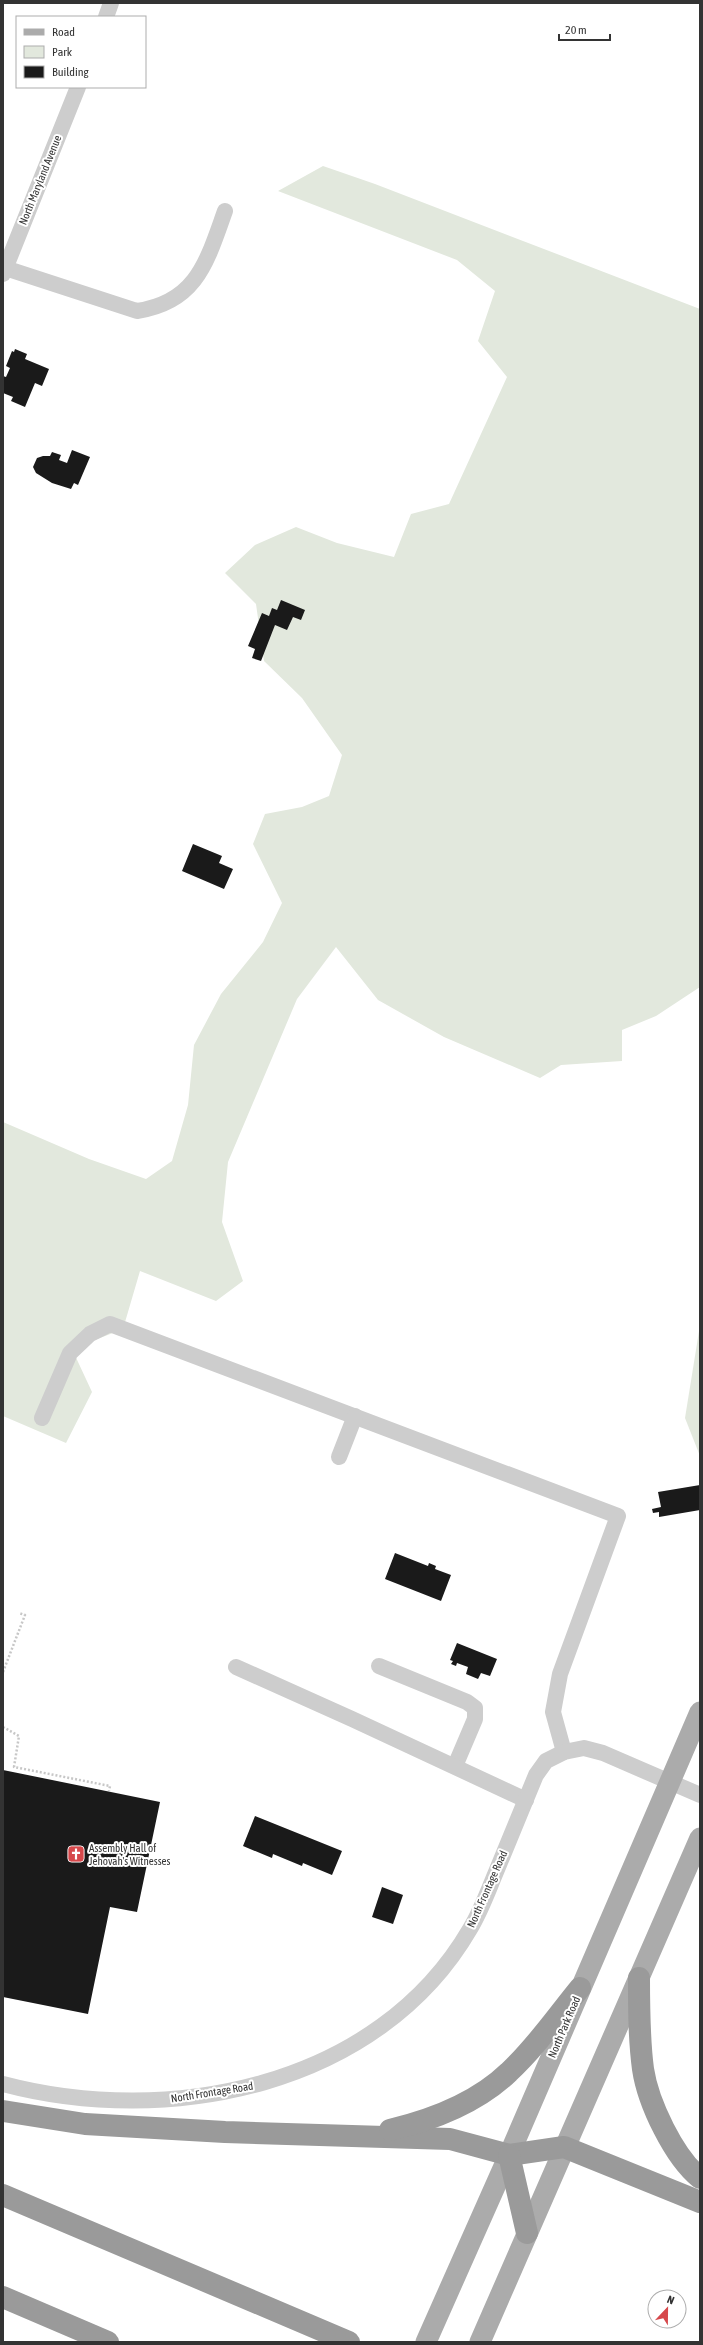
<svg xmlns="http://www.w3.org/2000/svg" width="703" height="2345" font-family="'Asap Condensed',sans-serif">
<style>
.green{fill:#e2e8dd}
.building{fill:#1a1a1a}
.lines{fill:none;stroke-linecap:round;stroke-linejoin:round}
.path{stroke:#c7c7c7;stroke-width:2.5;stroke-dasharray:2 2;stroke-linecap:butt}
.minor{stroke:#cdcdcd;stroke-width:16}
.major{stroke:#ababab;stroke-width:21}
.highway{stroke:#9a9a9a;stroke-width:22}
.labels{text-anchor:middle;stroke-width:4;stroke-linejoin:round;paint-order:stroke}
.street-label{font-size:11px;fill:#333;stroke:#fff}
.poi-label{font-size:11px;fill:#333;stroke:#fff;text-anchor:start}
</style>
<rect width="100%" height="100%" fill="#fff"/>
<!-- green -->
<g class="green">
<polygon points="323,166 375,184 700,309 700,987 656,1016 622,1030 622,1061 561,1065 540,1078 444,1037 378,1000 336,947 297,999 228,1162 222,1222 243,1281 216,1301 140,1271 123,1329 72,1349 92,1392 66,1443 3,1416 3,1122 89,1159 146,1179 172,1161 188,1105 194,1045 221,994 263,942 282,903 253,844 265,814 302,807 329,796 342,755 302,698 264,661 256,604 225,573 255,545 296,527 337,543 394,557 411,514 449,504 507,377 478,341 495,291 457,260 278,191"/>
<polygon points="700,1325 700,1456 685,1418"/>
</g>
<!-- building -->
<g class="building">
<polygon points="15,349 27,354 25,359 49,369 42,386 35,383 25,407 11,401 13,397 3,393 3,376 6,377 10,368 6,366 12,351 14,352"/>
<polygon points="72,450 90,457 78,485 74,483 71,489 52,483 36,473 33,467 37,458 43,456 50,456 52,452 61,455 59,460 67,463"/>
<polygon points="281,600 305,610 301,620 293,617 287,630 275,625 261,661 252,658 255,649 248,646 262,613 269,616 272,608 277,610"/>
<polygon points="193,844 222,856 219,863 233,869 224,889 182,871"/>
<polygon points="700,1485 700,1510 659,1517 659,1512 653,1513 652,1509 661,1507 658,1492"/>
<polygon points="395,1553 428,1566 429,1563 436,1566 435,1569 451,1575 441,1601 385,1579"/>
<polygon points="457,1643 497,1659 490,1676 481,1673 478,1679 466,1674 468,1667 457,1663 456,1666 451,1664 453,1661 450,1660"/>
<polygon points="3,1770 160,1802 137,1912 110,1907 88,2014 3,1997"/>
<polygon points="255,1816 342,1851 332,1875 303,1863 302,1866 273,1854 272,1858 243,1846"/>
<polygon points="382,1887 403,1895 393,1924 372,1917"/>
</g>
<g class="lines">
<!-- path -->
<g class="path">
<polyline points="3,1672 25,1615 19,1613"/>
<polyline points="3,1727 19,1736 14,1767 110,1786 109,1791"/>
</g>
<!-- minor -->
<g class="minor">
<polyline points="106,17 111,3"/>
<path d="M5,268l132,43c60,-9 70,-50 88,-100"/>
<polyline points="3,274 78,87"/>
<polyline points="42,1418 70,1353 90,1334 110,1324 618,1516 560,1674 553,1712 564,1752"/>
<polyline points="339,1457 355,1416"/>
<polyline points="379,1666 467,1702 475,1708 475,1719 455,1766"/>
<polyline points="236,1667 352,1719 526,1800"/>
<path d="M3,2084c166,44 375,3 467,-155 11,-18 18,-38 26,-57 13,-32 27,-65 40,-97l10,-14 18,-9 20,-4 19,5 97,42"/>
</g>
<!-- major -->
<g class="major">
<polyline points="426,2342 509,2155 700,1712"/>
<polyline points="480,2342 700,1838"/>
</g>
<!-- highway -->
<g class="highway">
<path d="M639,1978c0,31 0,61 4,91 5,34 31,88 57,109"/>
<polyline points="3,2111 85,2124 225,2132 450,2139 509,2155 564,2147 700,2202"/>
<path d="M390,2130c42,-10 87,-27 119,-58 27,-25 48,-56 71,-84"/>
<polyline points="509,2155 527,2233"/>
<polyline points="3,2195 349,2342"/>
<polyline points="3,2297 108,2342"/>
</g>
</g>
<!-- icons -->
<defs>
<g id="church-square" transform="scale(0.9)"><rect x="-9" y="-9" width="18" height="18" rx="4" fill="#d6484b" stroke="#fff"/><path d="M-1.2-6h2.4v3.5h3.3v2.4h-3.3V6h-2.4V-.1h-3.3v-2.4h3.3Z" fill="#fff"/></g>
</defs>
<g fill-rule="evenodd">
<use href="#church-square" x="76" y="1854"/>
</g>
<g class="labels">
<!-- street labels -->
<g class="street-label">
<text transform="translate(40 180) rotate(-68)" y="4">North Maryland Avenue</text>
<text transform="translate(487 1889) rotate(-66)" y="4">North Frontage Road</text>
<text transform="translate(564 2027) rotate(-67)" y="4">North Park Road</text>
<text transform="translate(212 2092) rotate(-9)" y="4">North Frontage Road</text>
</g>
<!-- poi labels -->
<g class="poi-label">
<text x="89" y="1852">Assembly Hall of<tspan x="89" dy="13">Jehovah's Witnesses</tspan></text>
</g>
</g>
<!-- border -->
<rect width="703" height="2345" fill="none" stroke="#333333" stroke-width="8"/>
<!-- legend -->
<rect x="16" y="16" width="130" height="72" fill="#ffffff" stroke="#adadad"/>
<rect x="24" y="29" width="20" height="6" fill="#ababab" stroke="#adadad"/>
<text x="52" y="36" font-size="12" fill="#333333">Road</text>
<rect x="24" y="46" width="20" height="12" fill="#e2e8dd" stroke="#adadad"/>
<text x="52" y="56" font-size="12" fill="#333333">Park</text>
<rect x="24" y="66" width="20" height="12" fill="#1a1a1a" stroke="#adadad"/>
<text x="52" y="76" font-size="12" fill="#333333">Building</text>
<!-- north arrow -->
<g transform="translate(667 2309) rotate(22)"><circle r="19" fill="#ffffff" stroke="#adadad"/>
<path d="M0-3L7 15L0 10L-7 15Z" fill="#d6484b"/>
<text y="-6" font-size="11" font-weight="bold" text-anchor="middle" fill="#333333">N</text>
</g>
<!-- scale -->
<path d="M559 34v6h51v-6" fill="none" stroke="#333333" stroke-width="2"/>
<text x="565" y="34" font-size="12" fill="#333333" stroke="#ffffff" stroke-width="3" paint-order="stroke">20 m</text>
</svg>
